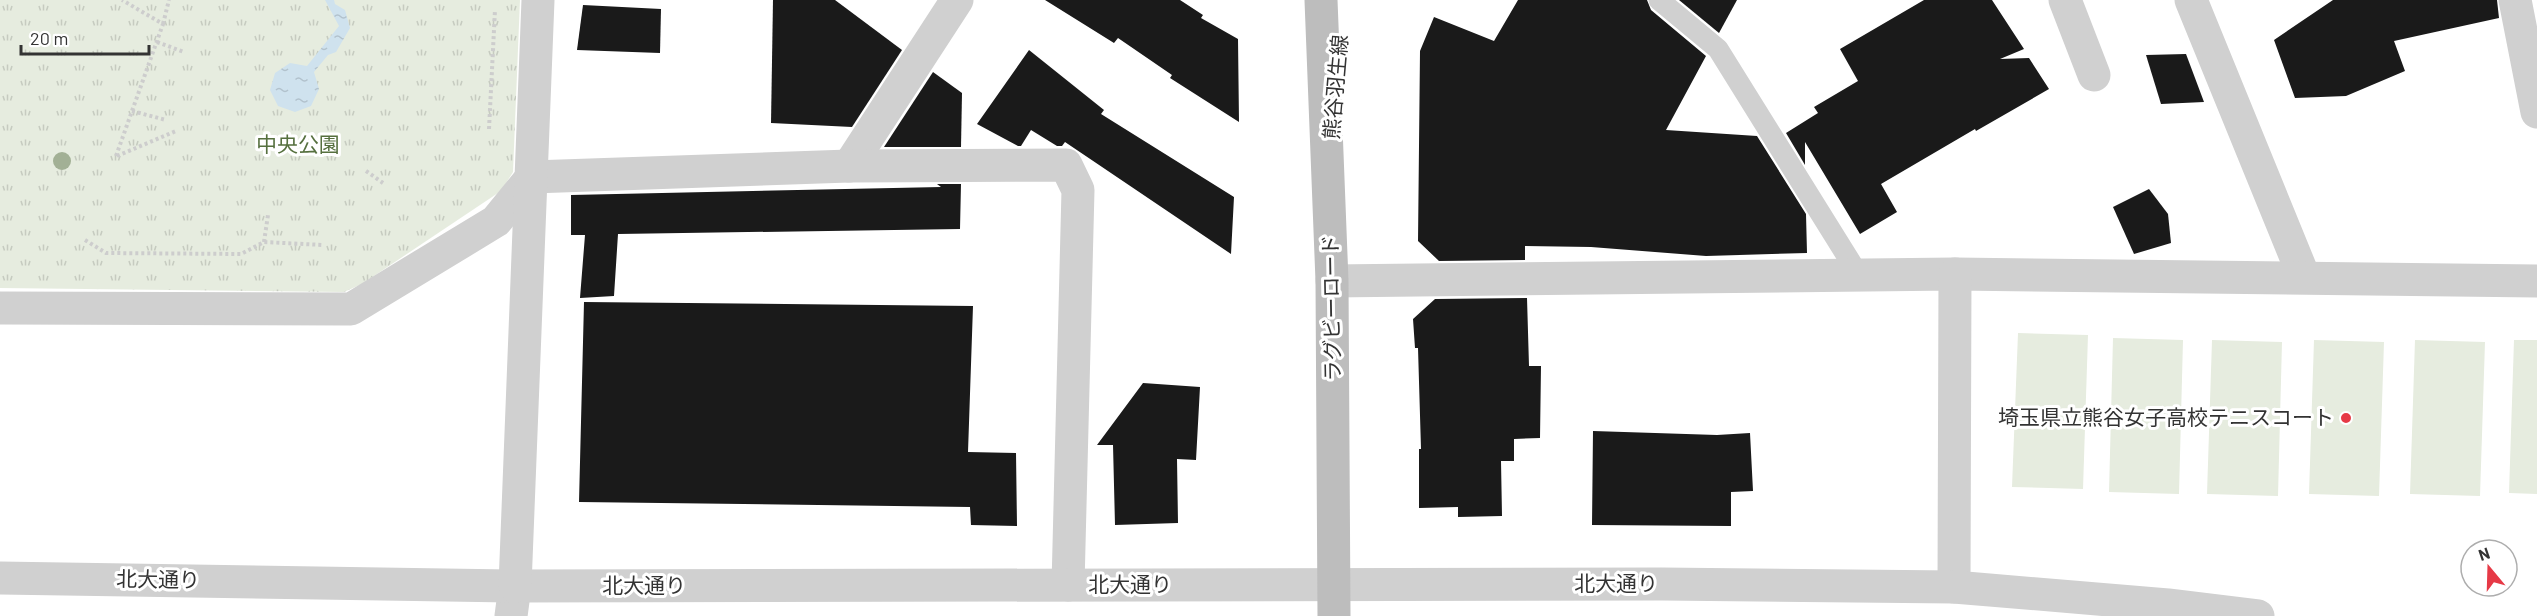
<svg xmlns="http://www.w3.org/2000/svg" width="2537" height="616" font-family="Barlow,'Noto Sans JP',sans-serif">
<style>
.grass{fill:#e6ecdf}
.park{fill:url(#park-tufts)}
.water{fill:url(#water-ripples)}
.building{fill:#1a1a1a}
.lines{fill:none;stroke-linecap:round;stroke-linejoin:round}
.path{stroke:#cdcdcd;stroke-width:4;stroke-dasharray:3 3;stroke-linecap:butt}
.service{stroke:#d0d0d0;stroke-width:21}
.minor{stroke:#d0d0d0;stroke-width:33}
.tertiary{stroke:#d0d0d0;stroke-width:33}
.secondary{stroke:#bdbdbd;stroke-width:33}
.tree{fill:#a2b095}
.poi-dot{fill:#e63946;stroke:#fff;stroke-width:2}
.labels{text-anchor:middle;stroke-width:6;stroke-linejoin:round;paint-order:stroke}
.street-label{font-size:21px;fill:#333;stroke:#fff}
.park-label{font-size:21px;fill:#56703f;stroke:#fff}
.poi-label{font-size:21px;fill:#333;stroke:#fff;text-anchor:end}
</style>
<defs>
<pattern id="park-tufts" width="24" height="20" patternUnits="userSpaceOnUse" patternTransform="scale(1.5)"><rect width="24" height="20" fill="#e6ecdf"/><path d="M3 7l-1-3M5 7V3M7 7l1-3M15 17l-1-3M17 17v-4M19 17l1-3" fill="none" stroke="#c6cbc0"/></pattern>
<pattern id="water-ripples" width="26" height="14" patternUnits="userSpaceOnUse" patternTransform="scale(1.5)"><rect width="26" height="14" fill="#cfe2ee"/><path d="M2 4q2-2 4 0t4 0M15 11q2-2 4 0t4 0" fill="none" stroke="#b2c2cd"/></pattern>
</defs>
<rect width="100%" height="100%" fill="#fff"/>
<!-- grass -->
<g class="grass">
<polygon points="2018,333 2088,335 2083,489 2012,487"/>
<polygon points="2113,338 2183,340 2179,494 2109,492"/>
<polygon points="2212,340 2282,342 2278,496 2207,494"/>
<polygon points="2314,340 2384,342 2379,496 2309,494"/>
<polygon points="2415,340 2485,342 2480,496 2410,494"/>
<polygon points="2514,340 2537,340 2537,494 2509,493"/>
</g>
<!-- park -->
<polygon class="park" points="0,0 520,0 513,172 501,191 362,284 344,292 0,288"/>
<!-- water -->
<polygon class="water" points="325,0 334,0 335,4 345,10 350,28 336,52 328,55 314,72 319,89 311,106 295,112 278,106 270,90 275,73 290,63 307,66 339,26"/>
<!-- building -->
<g class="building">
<polygon points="773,0 835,0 902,50 852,127 771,123"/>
<polygon points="1045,0 1180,0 1203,15 1201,18 1238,39 1239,122 1170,78 1172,75 1118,38 1114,43"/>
<polygon points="1518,0 1647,0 1651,10 1706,56 1666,130 1757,136 1806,214 1807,253 1706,256 1591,247 1525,246 1525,260 1439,261 1418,241 1420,51 1434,17 1494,41"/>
<polygon points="1679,0 1737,0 1719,33"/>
<polygon points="1924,0 1992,0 2024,49 2000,59 2029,58 2049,89 1976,131 1975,129 1881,184 1897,212 1860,234 1805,142 1805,165 1786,133 1818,113 1814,107 1858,81 1840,49"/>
<polygon points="2333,0 2497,0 2499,18 2394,41 2405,71 2346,96 2295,98 2274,40"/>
<polygon points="583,5 661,9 660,53 577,50"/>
<polygon points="1029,50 1104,110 1101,114 1234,197 1231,254 1065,142 1062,146 1057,146 1031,130 1021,146 1018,146 977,124"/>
<polygon points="2186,54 2204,102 2161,104 2146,55"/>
<polygon points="933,72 962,93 961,147 884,147"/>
<polygon points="937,184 961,184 960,229 618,234 614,296 580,298 585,235 571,235 571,195 941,187"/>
<polygon points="2149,189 2168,214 2171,243 2134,254 2113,207"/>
<polygon points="1527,298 1529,366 1541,366 1540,438 1514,439 1514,461 1501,461 1502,516 1458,517 1458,507 1419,508 1419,449 1421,449 1418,348 1415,348 1413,319 1435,299"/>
<polygon points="584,302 973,306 968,452 1016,453 1017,526 971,525 970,507 579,502"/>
<polygon points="1143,383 1200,387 1196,460 1177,459 1178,523 1115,525 1113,445 1097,445"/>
<polygon points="1593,431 1717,435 1750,433 1753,491 1731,492 1731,526 1592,525"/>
</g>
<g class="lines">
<!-- path -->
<g class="path">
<polyline points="163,24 169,0"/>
<polyline points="157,42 184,52"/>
<polyline points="132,111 166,120"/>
<polyline points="489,129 495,10"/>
<polyline points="116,156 163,24 122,0"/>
<polyline points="117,156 176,131"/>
<polyline points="366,171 383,183"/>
<polyline points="85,240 106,253 241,254 264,242 323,245"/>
<polyline points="264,242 268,215"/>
</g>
<!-- service -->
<polyline class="service" points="1659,0 1718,49 1860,277"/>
<!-- minor -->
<g class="minor">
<polyline points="2065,0 2094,75"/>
<polyline points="2191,0 2304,277"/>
<polyline points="2515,0 2537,112"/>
<polyline points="849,166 957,0"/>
<polyline points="1332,281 1955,274 2537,281"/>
<polyline points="0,308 351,309 496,221 532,177 849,166 1066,165 1078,190 1068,585"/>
<polyline points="1954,587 1955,274"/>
<polyline points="511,616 515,586"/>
</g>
<!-- tertiary -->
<g class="tertiary">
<polyline points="0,578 515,586 1662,584 1954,587 2168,605 2258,616"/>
<polyline points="515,586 538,0"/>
</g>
<!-- secondary -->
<polyline class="secondary" points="1321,0 1332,281 1334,616"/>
</g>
<!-- trees -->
<circle class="tree" cx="62" cy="161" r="9"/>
<!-- markers -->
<circle class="poi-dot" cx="2346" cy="418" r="6"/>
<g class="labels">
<!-- street labels -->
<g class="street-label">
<text transform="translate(1336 87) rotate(-85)" y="7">熊谷羽生線</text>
<text transform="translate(1332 308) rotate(-91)" y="7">ラグビーロード</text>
<text transform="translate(158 580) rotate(1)" y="7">北大通り</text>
<text x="1616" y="591">北大通り</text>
<text x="1130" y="592">北大通り</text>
<text x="644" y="593">北大通り</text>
</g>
<!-- park labels -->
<g class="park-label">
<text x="298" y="152">中央公園</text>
</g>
<!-- poi labels -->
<g class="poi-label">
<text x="2334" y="425">埼玉県立熊谷女子高校テニスコート</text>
</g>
</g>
<!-- north arrow -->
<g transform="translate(2489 568) rotate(341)"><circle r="28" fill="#ffffff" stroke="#adadad" stroke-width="1.5"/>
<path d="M0-4.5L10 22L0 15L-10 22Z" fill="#e63946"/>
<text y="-9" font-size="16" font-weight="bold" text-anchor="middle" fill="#333333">N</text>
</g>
<!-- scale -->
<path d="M21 45v9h128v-9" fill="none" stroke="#333333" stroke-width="3"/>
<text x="30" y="45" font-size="18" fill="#333333" stroke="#ffffff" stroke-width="4.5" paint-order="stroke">20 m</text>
</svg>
